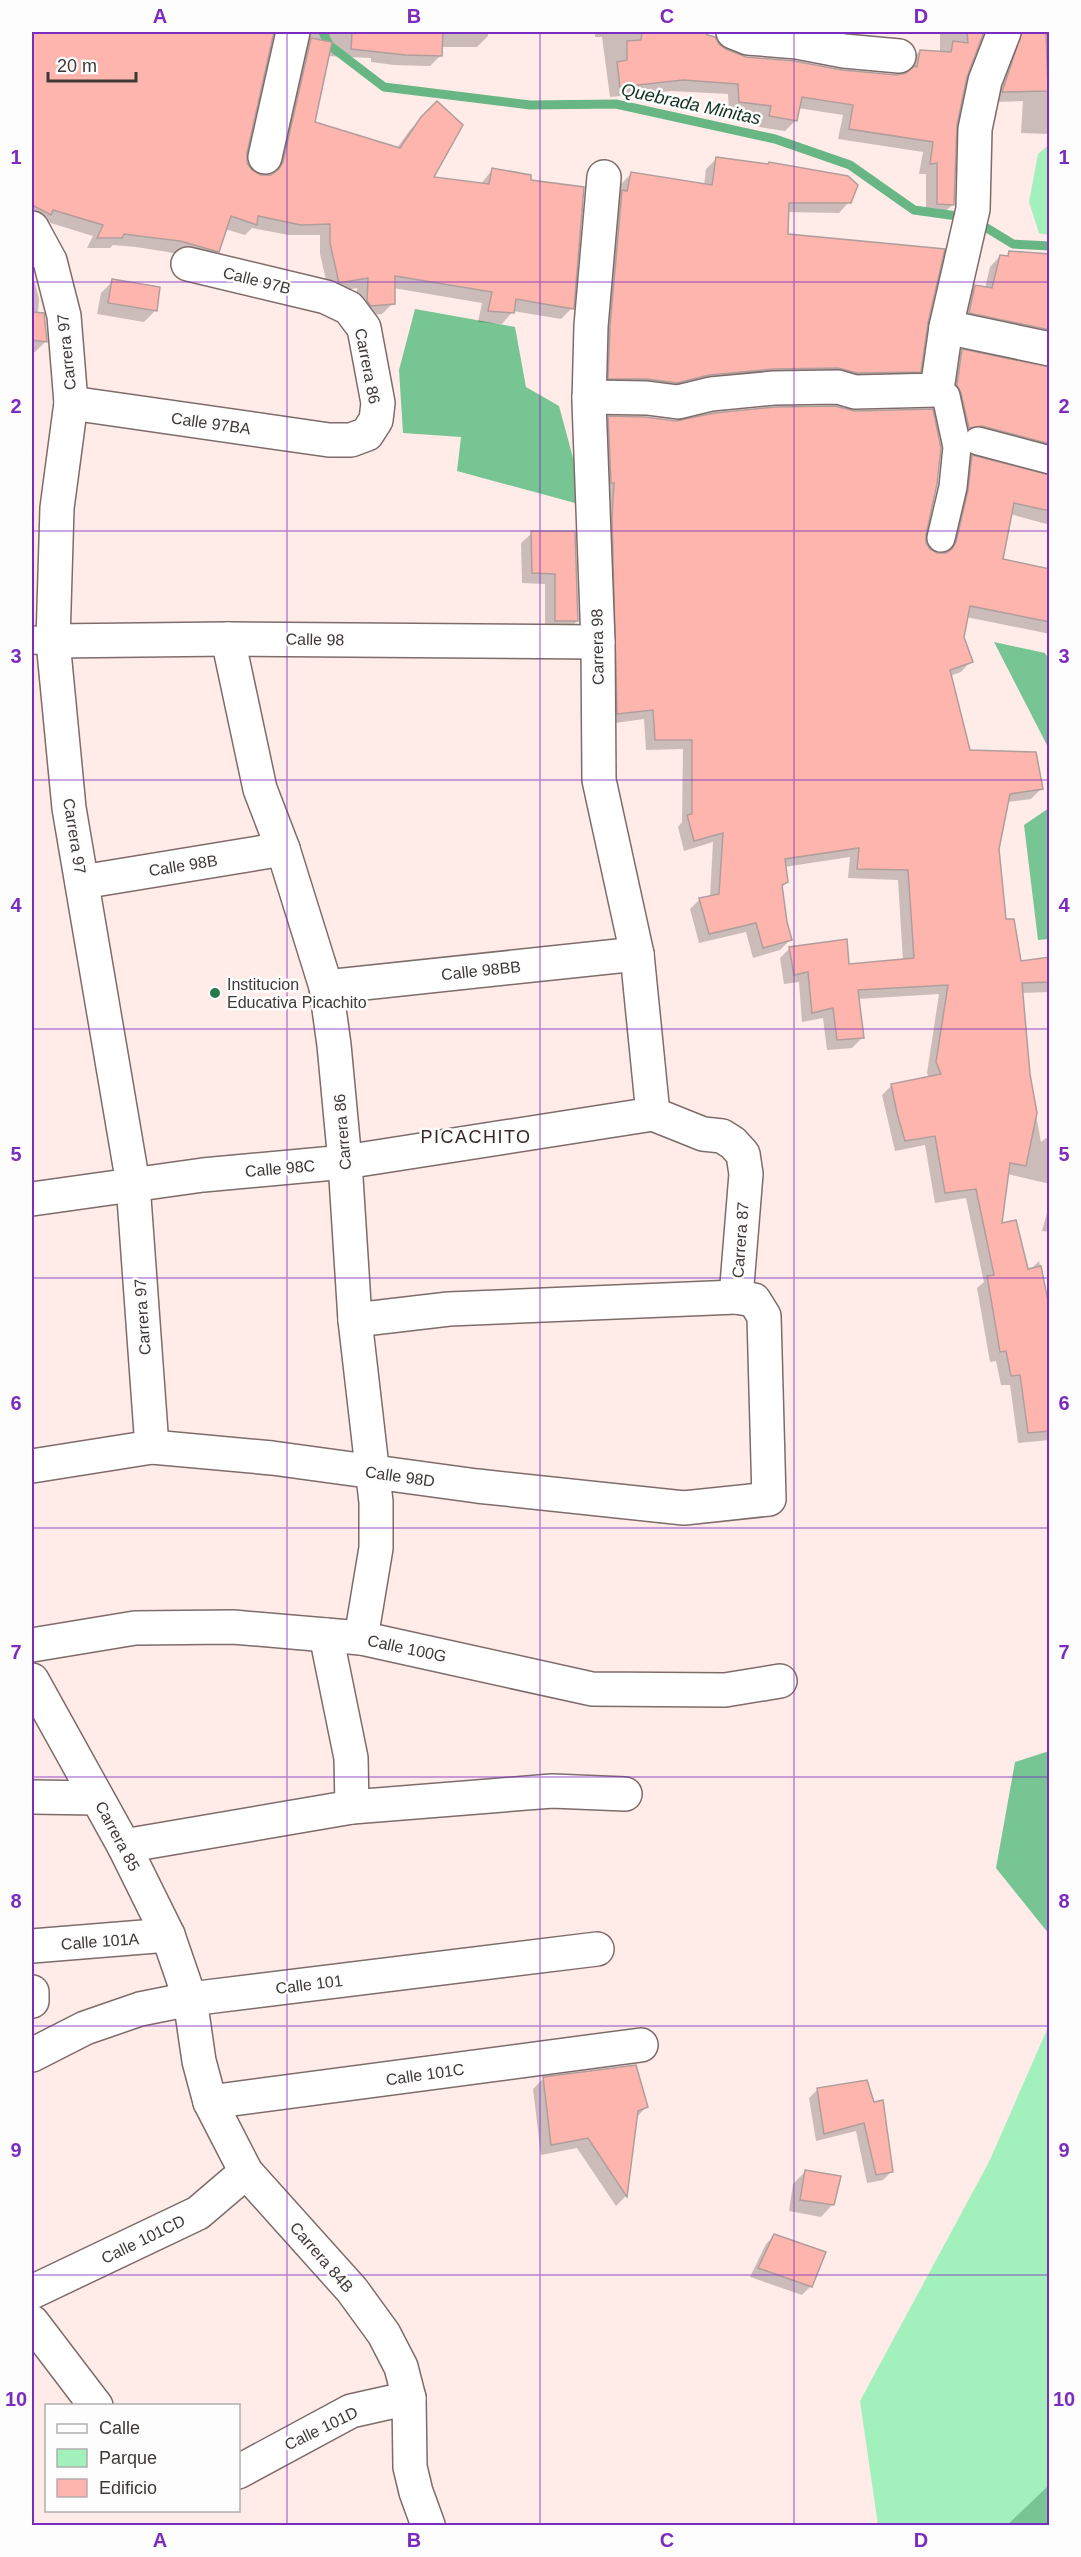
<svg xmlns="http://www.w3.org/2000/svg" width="1081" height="2557" font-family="Arial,sans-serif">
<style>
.green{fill:#a2f0bc}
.forest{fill:#76c592}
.shadow{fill:#0003}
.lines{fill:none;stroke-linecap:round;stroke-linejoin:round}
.stream{stroke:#68b684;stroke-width:9}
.building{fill:#feb5ad;stroke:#b09e9c;stroke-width:1.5}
.pedestrian-casing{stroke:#7d6c6a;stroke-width:30}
.minor-casing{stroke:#7d6c6a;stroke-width:36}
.pedestrian{stroke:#fff;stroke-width:27}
.minor{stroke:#fff;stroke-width:33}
.grid{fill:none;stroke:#7b2cbf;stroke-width:1.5;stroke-opacity:0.55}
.poi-dot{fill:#27794b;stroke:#fdfdfd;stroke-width:2}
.labels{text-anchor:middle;stroke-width:5;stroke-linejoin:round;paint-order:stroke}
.street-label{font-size:16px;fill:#403837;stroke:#fdfdfd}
.poi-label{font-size:16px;fill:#403837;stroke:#fdfdfd;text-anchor:start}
.water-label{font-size:18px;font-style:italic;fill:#10321e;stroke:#fdfdfd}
.neighbourhood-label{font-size:18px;letter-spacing:1.5px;fill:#362726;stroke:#fdfdfd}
.neatline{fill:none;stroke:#7b2cbf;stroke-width:2}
.grid-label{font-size:20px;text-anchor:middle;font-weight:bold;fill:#7b2cbf}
</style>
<rect width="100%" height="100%" fill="#ffebe8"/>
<!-- green -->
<g class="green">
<polygon points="1049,145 1049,235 1039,233 1029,202 1038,154"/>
<polygon points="1049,2025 1049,2485 1007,2525 878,2525 860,2401 989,2162"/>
</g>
<!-- forest -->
<g class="forest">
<polygon points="415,309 515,327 526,387 559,406 586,506 457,471 461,437 403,433 399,370"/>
<polygon points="994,642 1045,653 1049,660 1049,749"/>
<polygon points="1049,808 1049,939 1038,940 1024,825"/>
<polygon points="1049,1751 1050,1751 1049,1934 996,1868 1015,1762"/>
<polygon points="1049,2485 1049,2525 1007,2525"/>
</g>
<!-- shadow -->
<g class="shadow">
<polygon points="32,32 272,32 245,153 246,162 252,172 261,177 271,176 273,174 301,48 297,32 488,32 488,36 477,47 441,47 441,55 430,66 394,65 371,62 371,58 327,56 313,123 397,148 410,130 422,118 432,178 481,184 492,170 572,308 561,319 513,311 502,324 478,322 482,303 393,288 393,303 382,314 360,316 357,313 357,288 329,293 320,254 320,235 289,235 252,228 245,235 225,229 218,251 207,262 168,252 136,247 113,245 110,248 87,248 93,236 44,221 32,221"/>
<polygon points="524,32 578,32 524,33"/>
<polygon points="595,32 706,32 706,36 725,51 746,58 897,76 907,75 909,62 920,51 940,53 940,32 982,32 966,74 955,125 953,204 942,215 926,215 926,174 919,174 923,152 838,139 843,115 798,108 796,120 785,131 759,127 761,117 729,112 728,94 671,91 610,97 602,37 595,37"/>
<polygon points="1008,32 1050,32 1048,134 1021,133 1023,101 992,102"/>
<polygon points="717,158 849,202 839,213 787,212 786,235 919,371 909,381 599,388 621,184 631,174 704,186 706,169"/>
<polygon points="1000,256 1050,260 1050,344 959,323 965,297 975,286 985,288 990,267"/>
<polygon points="32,272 39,299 38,314 46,341 35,352 32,352"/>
<polygon points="113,281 156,310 144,322 97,314 101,293"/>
<polygon points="962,351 1050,369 1050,458 959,438 952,361"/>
<polygon points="609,418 924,542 930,551 938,555 947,553 959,502 962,467 972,457 1050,477 1050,525 1010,514 1001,560 1048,570 1050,562 1050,634 966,617 962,637 971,661 961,672 950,676 969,751 1041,789 1031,799 1007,802 998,849 1004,921 1019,962 1050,959 1050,992 1021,993 1028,1071 1041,1142 1046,1138 1050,1138 1050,1184 1007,1174 1001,1225 1027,1279 1030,1270 1039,1261 1047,1303 1050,1302 1050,1440 1018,1443 1010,1385 1001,1385 996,1361 990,1362 977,1288 984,1282 966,1198 935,1203 925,1145 895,1151 882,1095 892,1085 929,1078 927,1073 939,994 858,999 863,1037 852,1048 827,1050 823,1018 802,1022 799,982 784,984 780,958 790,948 848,966 903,961 898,880 848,878 850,857 784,867 787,882 781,888 785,922 790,940 780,950 753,958 746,932 699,943 690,909 700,899 710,897 713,842 684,851 678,827 682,822 683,749 646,750 644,719 608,724 599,428"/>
<polygon points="574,532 577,621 567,631 545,630 545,584 522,583 521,543 532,533"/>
<polygon points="1050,1202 1050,1232 1042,1231"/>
<polygon points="544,2078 646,2107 636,2118 626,2196 616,2206 577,2148 541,2155 533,2089"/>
<polygon points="866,2082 892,2171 883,2180 867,2183 856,2131 816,2141 809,2098 818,2089"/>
<polygon points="805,2172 832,2205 821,2217 789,2211 793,2184"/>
<polygon points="775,2235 811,2286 802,2295 750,2277 766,2244"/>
</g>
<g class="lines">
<!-- stream -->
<g class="stream">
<polyline points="323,32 329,45 384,87 530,105 616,104 775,139 850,165 914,210 964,217"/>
<polyline points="977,222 1013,244 1050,246"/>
</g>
</g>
<!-- building -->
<g class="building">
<polygon points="32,32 274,32 247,153 247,163 252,170 261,175 271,175 279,169 283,162 311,38 332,42 315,122 400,148 421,117 437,101 463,125 434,177 489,184 492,168 531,175 531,180 584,187 574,309 516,299 514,313 488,311 492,292 395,276 395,304 371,306 367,301 368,278 339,283 330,243 330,224 301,225 258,216 257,225 231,216 219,252 180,241 147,237 124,234 122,238 97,238 103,225 53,210 51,215 32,205"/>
<polygon points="352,32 443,32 442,56 406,55 351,49"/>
<polygon points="642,32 707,32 707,35 715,37 719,44 726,49 746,57 794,61 842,70 897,75 906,73 915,66 917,67 920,50 951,52 953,41 968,43 967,32 984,32 967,77 957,125 954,205 937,204 937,163 930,164 933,142 849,129 853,105 802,97 797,121 769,116 771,106 739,102 738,84 683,80 620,87 617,62 627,60 627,41 641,40"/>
<polygon points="1022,32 1046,32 1048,91 1002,92"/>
<polygon points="716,157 768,164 769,162 848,176 858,185 851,203 789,203 788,234 945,249 928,323 921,372 857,373 838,368 774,369 709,375 677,383 647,379 608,379 610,327 622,190 627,191 631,172 712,185"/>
<polygon points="1009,251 1050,254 1050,330 969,313 975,285 992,288 1000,255 1008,256"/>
<polygon points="112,279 160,287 157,311 108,303"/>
<polygon points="32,312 44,313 47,342 32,340"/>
<polygon points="962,349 1050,367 1050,444 982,426 969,428 961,393 957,385"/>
<polygon points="835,406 855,411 933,409 941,448 937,484 926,535 926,543 930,549 937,553 946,553 952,549 956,542 968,490 972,455 1050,475 1050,511 1014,503 1003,559 1050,569 1050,622 970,606 964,637 973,662 950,670 970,750 1036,752 1043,789 1010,794 999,849 1006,919 1014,919 1021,961 1050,957 1050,982 1022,983 1030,1074 1037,1113 1026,1166 1010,1163 1002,1223 1016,1220 1028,1269 1041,1266 1050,1311 1050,1431 1028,1433 1020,1375 1011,1376 1006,1351 1000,1352 987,1276 994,1275 976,1189 945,1193 935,1136 905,1141 897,1113 891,1084 941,1074 936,1062 948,985 858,990 864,1038 837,1040 833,1008 812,1013 808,972 794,975 789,947 847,939 849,964 914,958 908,870 857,869 859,848 785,859 788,882 782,885 787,922 792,940 763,948 756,923 709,934 699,898 719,894 723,833 694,841 687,815 692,814 692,740 655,740 653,710 617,714 612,517 614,483 611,483 608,416 646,417 676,421 714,413 775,407"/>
<polygon points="531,531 575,531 578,621 555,621 555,574 532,573"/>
<polygon points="636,2065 648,2107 638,2111 627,2197 588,2138 551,2145 543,2077"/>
<polygon points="867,2080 874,2102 883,2100 893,2172 876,2175 864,2123 824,2134 817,2088"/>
<polygon points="805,2170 841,2176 834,2205 800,2200"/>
<polygon points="774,2234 826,2252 812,2287 758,2268"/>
</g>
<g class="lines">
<!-- pedestrian casing -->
<g class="pedestrian-casing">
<g id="pedestrian">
<polyline points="937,390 946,396 957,447 953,487 941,538"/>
<polyline points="978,441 1050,460"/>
<polyline points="32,640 53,641"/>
</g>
</g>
<!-- minor casing -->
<g class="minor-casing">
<g id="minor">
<polyline points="733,32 748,38 797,42 844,51 899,56"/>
<polyline points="1004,32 985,81 975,129 973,209 946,327 1050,349"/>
<polyline points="265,157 293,32"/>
<polyline points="604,177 591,326 589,402 598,642 599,780 637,954 653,1114"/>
<polyline points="32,228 50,261 64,316 71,403 57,508 53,641 69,808 133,1184 152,1447"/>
<polyline points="589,397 647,398 678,402 711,394 774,388 838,387 855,392 937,390 946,327"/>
<polyline points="71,403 329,440 351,440 367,434 376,420 378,403 364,328 349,308 326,297 188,264"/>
<polyline points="228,639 260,789 283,849 326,987 334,1045 345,1162 355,1320 376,1502 376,1548 361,1638"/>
<polyline points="53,641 228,639 598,642"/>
<polyline points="82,882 283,849"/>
<polyline points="326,987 637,954"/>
<polyline points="32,1199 203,1175 345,1162 653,1114 703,1134 722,1136 733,1143 743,1154 746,1174 736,1297 754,1300 764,1316 769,1499 684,1508 477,1486 272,1458 152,1447 32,1466"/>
<polyline points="355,1320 449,1309 736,1297"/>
<polyline points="326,1635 351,1758 352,1807"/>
<polyline points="32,1645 135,1628 233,1627 361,1638 592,1689 725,1690 780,1681"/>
<polyline points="32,1680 124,1846 168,1935 190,1999 199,2061 210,2102 246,2172 352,2290 384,2334 401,2367 409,2398 410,2467 416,2492 428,2525"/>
<polyline points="32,1797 97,1798"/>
<polyline points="124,1846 352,1807 552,1791 625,1794"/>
<polyline points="32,1946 168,1935"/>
<polyline points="32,1992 32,2001"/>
<polyline points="32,2055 85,2028 140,2009 190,1999 597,1949"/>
<polyline points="210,2102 641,2045"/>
<polyline points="32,2292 198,2213 246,2172"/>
<polyline points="32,2322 96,2406"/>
<polyline points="238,2472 351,2411 409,2398"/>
</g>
</g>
<!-- pedestrian -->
<use href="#pedestrian" class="pedestrian"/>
<!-- minor -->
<use href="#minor" class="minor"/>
</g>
<!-- grid -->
<path class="grid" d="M287,32v2494M540,32v2494M794,32v2494M32,282h1018M32,531h1018M32,780h1018M32,1029h1018M32,1278h1018M32,1528h1018M32,1777h1018M32,2026h1018M32,2275h1018"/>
<!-- markers -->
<circle class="poi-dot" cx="215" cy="993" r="6"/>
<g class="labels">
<!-- street labels -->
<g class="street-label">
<text transform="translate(257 280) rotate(14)" y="6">Calle 97B</text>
<text transform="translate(66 352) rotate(-96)" y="6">Carrera 97</text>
<text transform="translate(368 366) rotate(79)" y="6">Carrera 86</text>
<text transform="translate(211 423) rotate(8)" y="6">Calle 97BA</text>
<text transform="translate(315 639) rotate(1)" y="6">Calle 98</text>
<text transform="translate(597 647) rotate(-91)" y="6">Carrera 98</text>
<text transform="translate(75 836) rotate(81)" y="6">Carrera 97</text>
<text transform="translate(183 865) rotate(-9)" y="6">Calle 98B</text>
<text transform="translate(481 970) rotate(-6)" y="6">Calle 98BB</text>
<text transform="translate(342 1132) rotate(-95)" y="6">Carrera 86</text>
<text transform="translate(280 1168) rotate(-5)" y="6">Calle 98C</text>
<text transform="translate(740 1240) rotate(-86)" y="6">Carrera 87</text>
<text transform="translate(142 1317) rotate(-94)" y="6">Carrera 97</text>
<text transform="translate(400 1476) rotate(8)" y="6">Calle 98D</text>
<text transform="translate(407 1648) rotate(12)" y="6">Calle 100G</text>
<text transform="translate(118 1836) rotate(62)" y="6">Carrera 85</text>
<text transform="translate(100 1941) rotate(-4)" y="6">Calle 101A</text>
<text transform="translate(309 1984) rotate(-7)" y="6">Calle 101</text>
<text transform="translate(425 2074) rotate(-8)" y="6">Calle 101C</text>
<text transform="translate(143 2239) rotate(-26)" y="6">Calle 101CD</text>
<text transform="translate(322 2257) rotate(49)" y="6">Carrera 84B</text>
<text transform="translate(321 2428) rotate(-26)" y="6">Calle 101D</text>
</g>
<!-- poi labels -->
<g class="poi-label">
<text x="227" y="990">Institucion<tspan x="227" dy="18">Educativa Picachito</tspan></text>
</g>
<!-- water labels -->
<g class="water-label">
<text transform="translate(691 104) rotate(12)" y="6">Quebrada Minitas</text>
</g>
<!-- neighbourhood labels -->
<g class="neighbourhood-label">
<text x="476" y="1143">PICACHITO</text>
</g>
</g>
<!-- border -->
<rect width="1081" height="2557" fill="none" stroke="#fdfdfd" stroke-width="66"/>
<!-- legend -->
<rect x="45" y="2404" width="195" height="108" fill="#fdfdfd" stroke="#b1aeae" stroke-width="1.5"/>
<rect x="57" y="2424" width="30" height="9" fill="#ffffff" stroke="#b1aeae" stroke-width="1.5"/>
<text x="99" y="2434" font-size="18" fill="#403837">Calle</text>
<rect x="57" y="2449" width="30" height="18" fill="#a2f0bc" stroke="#b1aeae" stroke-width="1.5"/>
<text x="99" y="2464" font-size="18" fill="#403837">Parque</text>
<rect x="57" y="2479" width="30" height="18" fill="#feb5ad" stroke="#b1aeae" stroke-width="1.5"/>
<text x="99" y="2494" font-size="18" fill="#403837">Edificio</text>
<!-- scale -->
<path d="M48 72v9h88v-9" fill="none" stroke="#403837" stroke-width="3"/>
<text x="57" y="72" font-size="18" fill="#403837" stroke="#fdfdfd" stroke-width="4.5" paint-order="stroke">20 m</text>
<rect x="33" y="33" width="1015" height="2491" class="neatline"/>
<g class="grid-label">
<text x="160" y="23">A</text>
<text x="414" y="23">B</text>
<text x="667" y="23">C</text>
<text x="921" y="23">D</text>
<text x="16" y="164">1</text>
<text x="1064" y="164">1</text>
<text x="16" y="413">2</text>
<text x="1064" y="413">2</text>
<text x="16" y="663">3</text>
<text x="1064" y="663">3</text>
<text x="16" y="912">4</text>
<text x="1064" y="912">4</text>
<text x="16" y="1161">5</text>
<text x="1064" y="1161">5</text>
<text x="16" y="1410">6</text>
<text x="1064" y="1410">6</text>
<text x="16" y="1659">7</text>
<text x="1064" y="1659">7</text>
<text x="16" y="1908">8</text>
<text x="1064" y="1908">8</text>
<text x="16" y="2157">9</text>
<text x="1064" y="2157">9</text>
<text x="16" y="2406">10</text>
<text x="1064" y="2406">10</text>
<text x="160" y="2547">A</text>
<text x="414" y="2547">B</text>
<text x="667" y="2547">C</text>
<text x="921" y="2547">D</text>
</g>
</svg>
